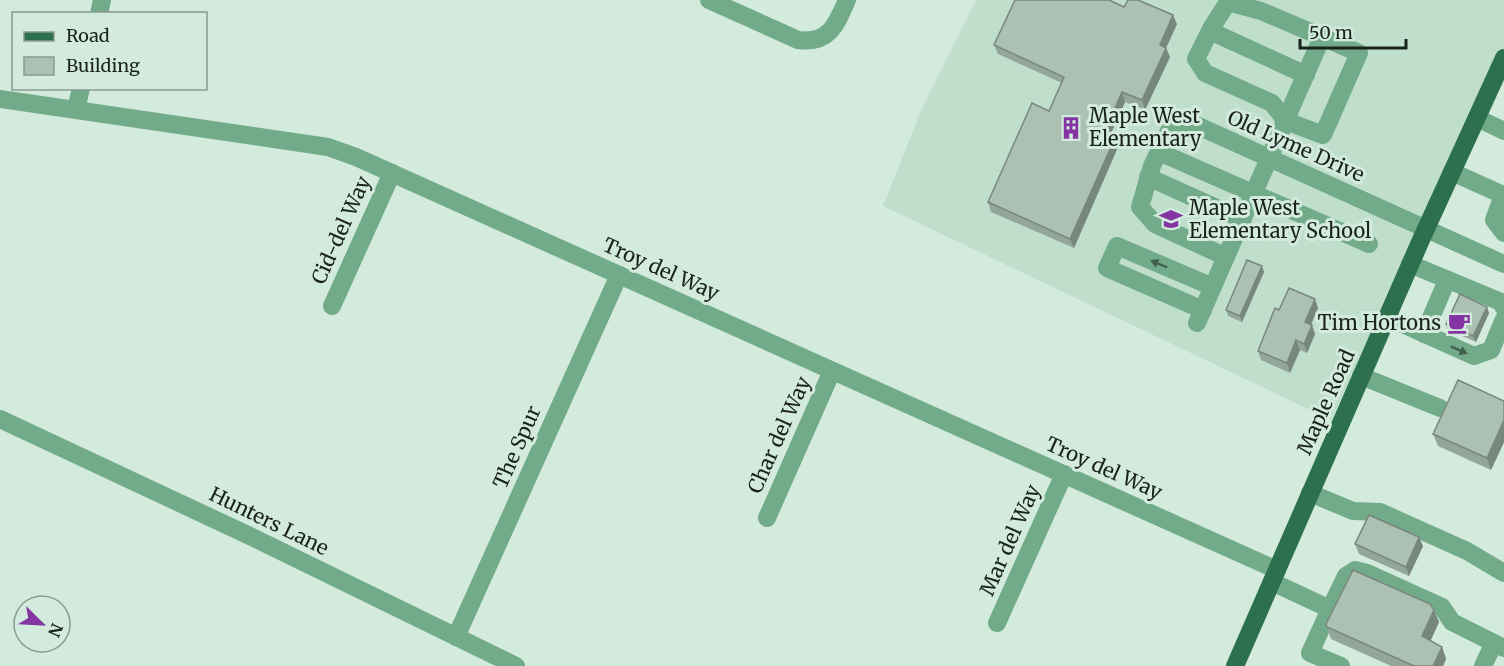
<svg xmlns="http://www.w3.org/2000/svg" width="1504" height="666" font-family="Merriweather,serif">
<style>
.built{fill:#c0decc}
.lines{fill:none;stroke-linecap:round;stroke-linejoin:round}
.minor{stroke:#72ab89;stroke-width:18}
.major{stroke:#2d704d;stroke-width:18}
.wall{fill:#93a69a}
.shaded-wall{fill:#78877d}
.building{fill:#abc1b3;stroke:#78877d;stroke-width:1.5}
.oneway{fill:#42604e}
.labels{text-anchor:middle;stroke-width:6;stroke-linejoin:round;paint-order:stroke}
.poi-label{font-size:20px;fill:#1a221d;stroke:#d3ebdc;text-anchor:start}
.street-label{font-size:20px;fill:#1a221d;stroke:#d3ebdc}
</style>
<rect width="100%" height="100%" fill="#d3ebdc"/>
<!-- built -->
<polygon class="built" points="976,0 1504,0 1504,58 1426,229 1331,420 883,206 922,108"/>
<g class="lines">
<!-- minor -->
<g class="minor">
<path d="M709,0l89,40c31,4 38,-15 49,-40"/>
<polyline points="99,14 102,0"/>
<polyline points="1210,31 1306,75"/>
<polyline points="0,99 328,147 356,157 1277,570"/>
<polyline points="76,110 81,88"/>
<polyline points="1477,118 1504,131"/>
<polyline points="1159,152 1369,244"/>
<polyline points="1452,172 1503,195 1494,220 1504,233"/>
<polyline points="1148,177 1243,220"/>
<polyline points="1226,257 1155,224 1140,207 1152,166 1169,131 1196,125 1504,264"/>
<polyline points="1410,264 1501,302 1504,308"/>
<polyline points="332,306 392,173"/>
<polyline points="1203,310 1107,268 1117,246 1213,287"/>
<polyline points="1387,317 1474,356 1491,350 1504,319"/>
<path d="M1197,323c42,-95 84,-190 125,-286l37,16 -36,82 -37,-14 -14,-18 -67,-30 -9,-14 16,-32 16,-25 33,9 61,26"/>
<polyline points="1424,334 1447,280"/>
<polyline points="1361,376 1440,408"/>
<polyline points="0,419 250,536 516,666"/>
<polyline points="1310,493 1353,511 1380,512 1467,551 1504,573"/>
<polyline points="767,518 832,371"/>
<polyline points="1272,582 1330,609 1310,653 1341,666"/>
<polyline points="1330,609 1346,576 1355,570 1367,573 1442,607 1452,622 1504,648"/>
<polyline points="997,623 1064,474"/>
<polyline points="456,637 619,275"/>
<polyline points="1483,666 1494,643"/>
</g>
<!-- major -->
<polyline class="major" points="1235,666 1420,242 1504,58"/>
</g>
<!-- wall -->
<g class="wall">
<polygon points="1124,7 1177,24 1166,48 1170,57 1145,110 1125,102 1110,136 1118,147 1074,248 991,212 988,202 1049,111 1062,83 998,54 994,45"/>
<polygon points="1262,266 1264,272 1242,322 1228,316 1226,310"/>
<polygon points="1318,308 1311,325 1315,334 1307,353 1300,350 1290,373 1261,360 1258,351 1279,310"/>
<polygon points="1489,313 1476,342 1448,330 1446,324"/>
<polygon points="1504,401 1504,442 1491,470 1438,446 1433,434"/>
<polygon points="1355,544 1423,546 1409,576 1359,554"/>
<polygon points="1434,610 1439,622 1430,641 1442,647 1446,659 1443,666 1391,666 1331,639 1326,624"/>
</g>
<!-- shaded-wall -->
<g class="shaded-wall">
<polygon points="1173,15 1177,24 1166,48 1170,57 1145,110 1142,100 1160,45"/>
<polygon points="1122,92 1125,102 1107,142 1104,133"/>
<polygon points="1115,138 1118,147 1074,248 1070,239"/>
<polygon points="1262,266 1264,272 1242,322 1240,316"/>
<polygon points="1315,299 1318,308 1308,331 1305,322"/>
<polygon points="1487,307 1489,313 1476,342 1473,336"/>
<polygon points="1312,325 1315,334 1307,353 1304,344"/>
<polygon points="1296,340 1300,350 1290,373 1287,363"/>
<polygon points="1504,420 1504,442 1491,470 1487,458"/>
<polygon points="1419,537 1423,546 1409,576 1406,567"/>
<polygon points="1434,610 1439,622 1427,649 1422,636"/>
<polygon points="1442,647 1446,659 1443,666 1433,666"/>
</g>
<!-- building -->
<g class="building">
<polygon points="1015,0 1109,0 1124,7 1128,0 1138,0 1173,15 1160,45 1166,48 1142,100 1122,92 1104,133 1115,138 1070,239 988,202 1032,103 1049,111 1064,77 994,45"/>
<polygon points="1247,260 1262,266 1240,316 1226,310"/>
<polygon points="1289,288 1315,299 1305,322 1312,325 1304,344 1296,340 1287,363 1258,351 1275,308 1279,310"/>
<polygon points="1460,294 1487,307 1473,336 1446,324"/>
<polygon points="1458,380 1504,401 1504,420 1487,458 1433,434"/>
<polygon points="1369,515 1419,537 1406,567 1355,544"/>
<polygon points="1353,570 1430,604 1434,610 1422,636 1442,647 1433,666 1414,666 1327,627 1326,624"/>
</g>
<!-- one-way arrows -->
<defs><path id="oneway-solid" d="M-6-.8H1V-3.2L6.5 0L1 3.2V.8H-6Z" transform="scale(1.5)"/></defs>
<g class="oneway">
<use href="#oneway-solid" transform="translate(1159 264) rotate(-157)"/>
<use href="#oneway-solid" transform="translate(1459 350) rotate(24)"/>
</g>
<!-- icons -->
<defs>
<g id="building-bare" transform="scale(1.8)"><path d="M-4-6H4V6H1V3H-1V6H-4ZM-2.5-4.3h1.7v1.8h-1.7ZM.8-4.3h1.7v1.8H.8ZM-2.5-1h1.7V.8h-1.7ZM.8-1h1.7V.8H.8Z" fill="#8534a3" stroke="#d3ebdc" stroke-width="2.5" paint-order="stroke"/></g>
<g id="school-bare" transform="scale(1.8)"><path d="M0-5L7-2L0 1L-7-2ZM-4 1L0 2.5L4 1V4Q0 6-4 4Z" fill="#8534a3" stroke="#d3ebdc" stroke-width="2.5" paint-order="stroke"/></g>
<g id="cafe-bare" transform="scale(1.8)"><path d="M-5.5-4.5H6V0H3Q3 3.5 0 3.5H-2.5Q-5.5 3.5-5.5 0ZM3-3.2v2h1.7v-2ZM-6 4.5H4V6H-6Z" fill="#8534a3" stroke="#d3ebdc" stroke-width="2.5" paint-order="stroke"/></g>
</defs>
<g fill-rule="evenodd">
<use href="#building-bare" x="1071" y="128"/>
<use href="#school-bare" x="1171" y="219"/>
<use href="#cafe-bare" x="1459" y="323"/>
</g>
<g class="labels">
<!-- poi labels -->
<g class="poi-label">
<text x="1089" y="123">Maple West<tspan x="1089" dy="23">Elementary</tspan></text>
<text x="1189" y="215">Maple West<tspan x="1189" dy="23">Elementary School</tspan></text>
<text x="1441" y="330" text-anchor="end">Tim Hortons</text>
</g>
<!-- street labels -->
<g class="street-label">
<text transform="translate(1296 146) rotate(24)" y="7">Old Lyme Drive</text>
<text transform="translate(341 230) rotate(-66)" y="7">Cid-del Way</text>
<text transform="translate(661 269) rotate(24)" y="7">Troy del Way</text>
<text transform="translate(1326 402) rotate(-66)" y="7">Maple Road</text>
<text transform="translate(779 435) rotate(-66)" y="7">Char del Way</text>
<text transform="translate(517 447) rotate(-66)" y="7">The Spur</text>
<text transform="translate(1104 468) rotate(24)" y="7">Troy del Way</text>
<text transform="translate(269 521) rotate(26)" y="7">Hunters Lane</text>
<text transform="translate(1010 540) rotate(-66)" y="7">Mar del Way</text>
</g>
</g>
<!-- legend -->
<rect x="12" y="12" width="195" height="78" fill="#d3ebdc" stroke="#899b90" stroke-width="1.5"/>
<rect x="24" y="32" width="30" height="9" fill="#2d704d" stroke="#899b90" stroke-width="1.5"/>
<text x="66" y="42" font-size="18" fill="#1a221d">Road</text>
<rect x="24" y="57" width="30" height="18" fill="#abc1b3" stroke="#899b90" stroke-width="1.5"/>
<text x="66" y="72" font-size="18" fill="#1a221d">Building</text>
<!-- north arrow -->
<g transform="translate(42 624) rotate(114)"><circle r="28" fill="#d3ebdc" stroke="#899b90" stroke-width="1.5"/>
<path d="M0-4.5L10 22L0 15L-10 22Z" fill="#8534a3"/>
<text y="-9" font-size="16" font-weight="bold" text-anchor="middle" fill="#1a221d">N</text>
</g>
<!-- scale -->
<path d="M1300 39v9h106v-9" fill="none" stroke="#1a221d" stroke-width="3"/>
<text x="1309" y="39" font-size="18" fill="#1a221d" stroke="#d3ebdc" stroke-width="4.5" paint-order="stroke">50 m</text>
</svg>
